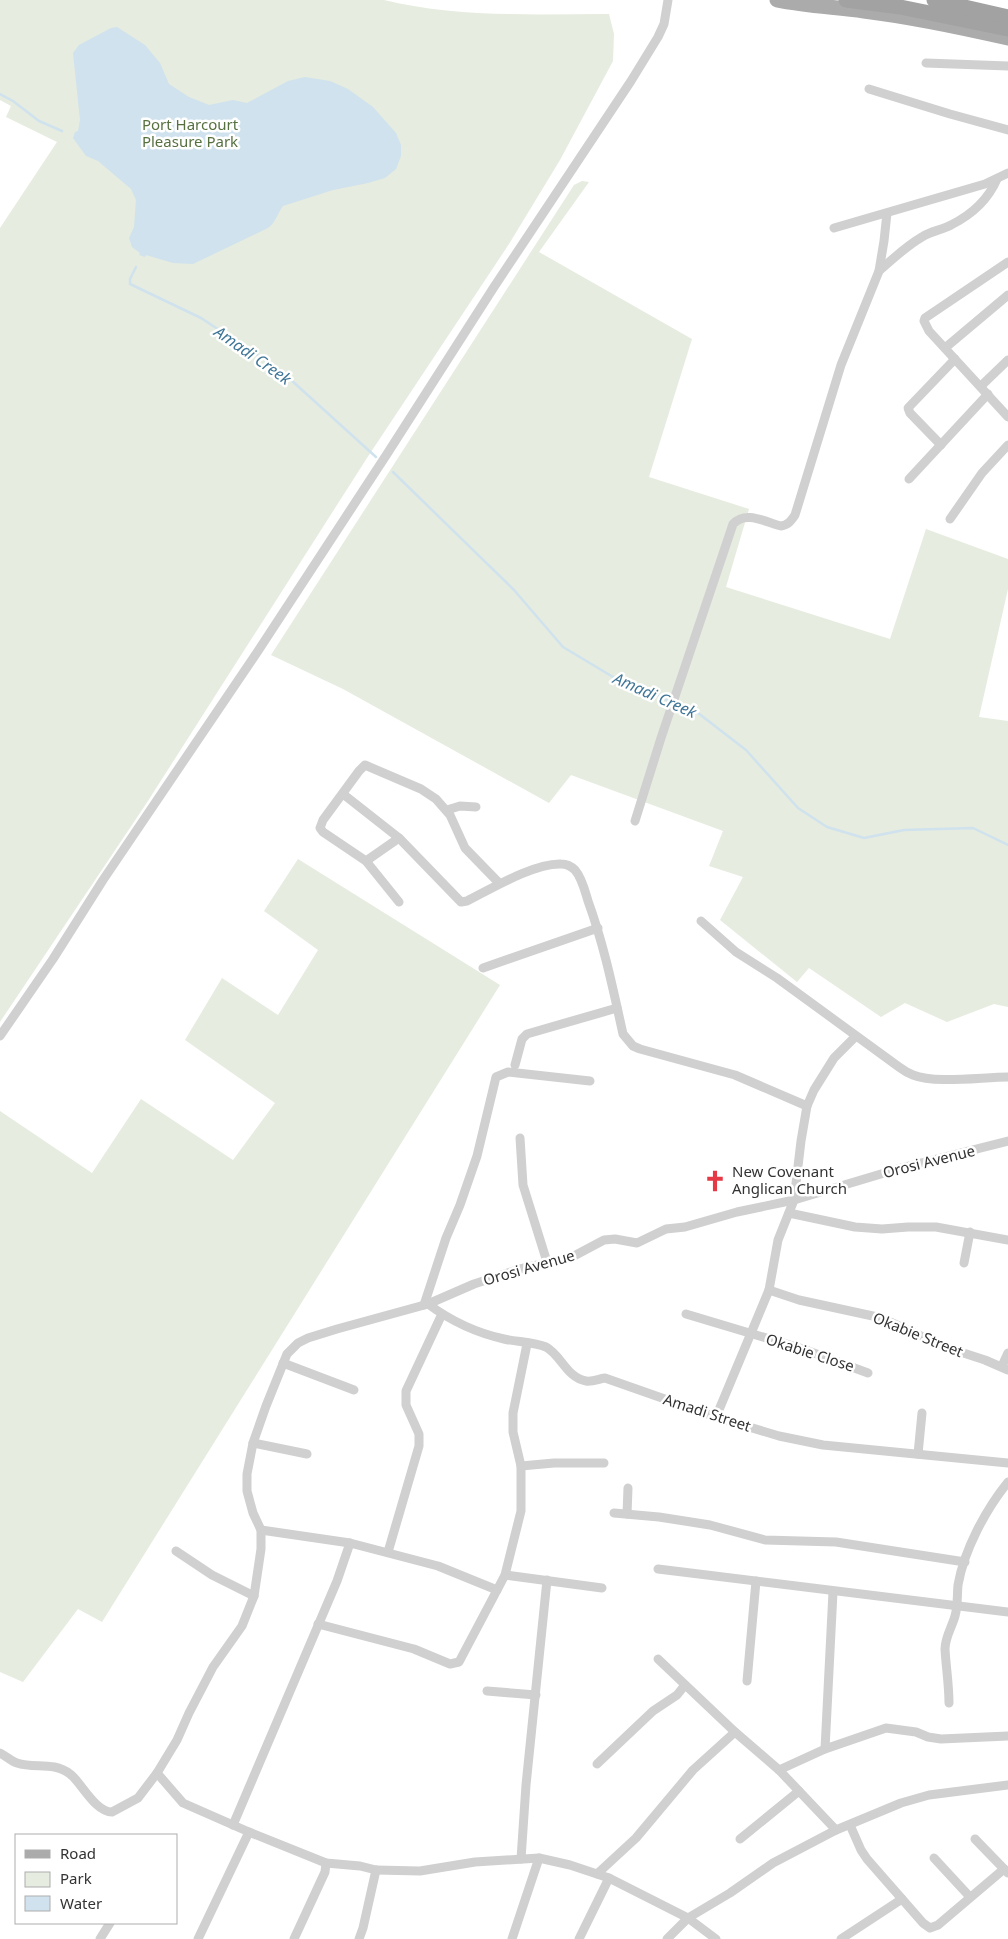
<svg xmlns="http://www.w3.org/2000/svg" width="1008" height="1939" font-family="'Noto Sans',sans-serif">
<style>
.green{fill:#e6ecdf}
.water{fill:#cfe2ee}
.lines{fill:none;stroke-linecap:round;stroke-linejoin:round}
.stream{stroke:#cfe2ee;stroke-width:2.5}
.minor{stroke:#d0d0d0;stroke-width:9}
.primary{stroke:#ababab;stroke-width:15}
.trunk{stroke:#a2a2a2;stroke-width:15}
.labels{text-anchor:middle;stroke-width:5;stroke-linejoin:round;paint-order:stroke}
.park-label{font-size:15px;fill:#56703f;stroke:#fff}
.street-label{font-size:15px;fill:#333;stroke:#fff}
.poi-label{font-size:15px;fill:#333;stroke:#fff;text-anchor:start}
.water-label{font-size:16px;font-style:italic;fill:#3f7597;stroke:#fff}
</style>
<rect width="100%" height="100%" fill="#fff"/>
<!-- green -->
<g class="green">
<path d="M0,0h384c73,18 150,14 225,14l5,20 -1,27 -53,99 -51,84 -142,214 -221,346 -146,218v-794l57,-86 -51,-25 5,-11 -11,-6z"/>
<polygon points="582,181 589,182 539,252 692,339 649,477 749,509 726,587 890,639 926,529 1008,559 1008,589 979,717 1008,721 1008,1007 994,1004 947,1022 905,1003 881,1017 809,968 797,982 720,920 743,877 709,866 723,831 571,775 549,803 343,689 271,655 574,185"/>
<polygon points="298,859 500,985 102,1622 78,1609 23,1682 0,1672 0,1111 92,1173 141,1099 233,1160 275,1103 185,1040 222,978 278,1015 318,950 264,911"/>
</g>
<!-- water -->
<path class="water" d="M117,27l28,18 15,18 9,21 20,13 20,8 24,-5 14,3 41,-22 17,-4 25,4 18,8 25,18 23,26 5,12v11l-5,13 -11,9 -17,5 -35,7 -50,16c-6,8 -7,16 -15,22l-75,36 -20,-1 -27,-8 -1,2 -6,-2 1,-2 -8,-6 -3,-9 5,-11 2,-27 -5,-11 -33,-28 -12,-5 -13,-18 2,-6 3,-1 2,-11 -7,-67 6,-8 32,-17z"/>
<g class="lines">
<!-- stream -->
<g class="stream">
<polyline points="0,94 13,101 39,121 62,131"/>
<polyline points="136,267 130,279 130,284 201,318 280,370 376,457"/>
<polyline points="393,472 514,590 563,647 613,677 698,713 746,750 798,808 827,827 864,838 904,830 973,828 1008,845"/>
</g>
<!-- minor -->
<g class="minor">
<polyline points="926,63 1008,66"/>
<polyline points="869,89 950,114 1008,130"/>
<polyline points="834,228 985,184 1008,173"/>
<polyline points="1008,262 925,318 924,321 929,331 1008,417"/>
<path d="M879,271c14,-12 27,-25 43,-34 9,-6 20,-7 29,-12 20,-10 37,-25 46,-46"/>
<polyline points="945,348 1008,295"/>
<polyline points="981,386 1008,360"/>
<polyline points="941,445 910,413 908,408 955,359"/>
<polyline points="909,479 988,394"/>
<polyline points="950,519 982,473 1008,445"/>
<path d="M343,794l56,44 62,64 6,-1c24,-12 67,-38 94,-37 6,0 10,2 14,6 7,8 10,21 13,31 16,44 25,88 35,133l10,12 7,3 95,26 72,31"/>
<polyline points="447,810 460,806 476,807"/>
<path d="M635,821l26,-83 72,-214c13,-14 32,-2 48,2 7,-1 10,-5 14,-11l46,-150 38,-94 5,-30 3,-28"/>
<polyline points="366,861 399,838"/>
<polyline points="399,902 366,861 323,832 320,828 323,820 359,771 365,765 421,789 436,799 450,815 465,848 499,883"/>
<path d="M701,921l35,31 41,26 122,89c4,3 9,6 14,8 22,9 69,2 95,2"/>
<polyline points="483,968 598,928"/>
<polyline points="0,1036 53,959 103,880 258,651 387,454 494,287 631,81 658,37 664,24 668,0"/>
<polyline points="515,1065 522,1039 527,1034 617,1008"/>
<polyline points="520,1138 523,1185 547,1262"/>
<polyline points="789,1213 855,1227 882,1229 908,1227 936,1227 1008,1240"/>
<polyline points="964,1263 970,1232"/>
<polyline points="769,1290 799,1300 882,1318 945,1347 985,1360 1008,1370"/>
<path d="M428,1304c23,17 49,29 76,35 13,3 30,3 42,8 15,8 21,31 40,34 7,1 12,-2 19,-3l111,39 63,19 44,9 185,18"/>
<polyline points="424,1305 446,1238 460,1205 477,1156 496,1077 508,1072 590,1081"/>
<polyline points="686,1314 803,1349 868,1373"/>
<polyline points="283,1363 354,1390"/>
<polyline points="1002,1366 1008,1353"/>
<polyline points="716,1417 769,1290 778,1240 794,1200 801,1141 807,1106 814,1090 834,1058 855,1037"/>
<polyline points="253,1443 307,1454"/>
<polyline points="918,1454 922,1413"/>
<polyline points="521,1466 554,1463 604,1463"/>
<polyline points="614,1513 659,1517 710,1525 765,1540 836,1542 965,1562"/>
<polyline points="627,1514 628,1488"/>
<polyline points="261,1530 350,1543 438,1566 497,1590"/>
<polyline points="176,1551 212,1575 254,1596"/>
<polyline points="388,1552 419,1446 419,1434 406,1405 406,1391 442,1314"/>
<polyline points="658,1569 1008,1612"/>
<polyline points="505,1575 602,1588"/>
<polyline points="318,1624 414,1649 450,1664 459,1662 505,1575 521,1511 521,1466 513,1432 513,1413 527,1344"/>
<polyline points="658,1659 735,1732 779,1770 836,1830"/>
<polyline points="747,1681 756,1581"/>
<polyline points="487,1691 536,1695"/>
<path d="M949,1703c0,-18 -3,-36 -4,-54 0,-12 7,-22 10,-33 3,-10 2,-21 3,-31 6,-35 28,-76 50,-103"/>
<polyline points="825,1749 833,1592"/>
<path d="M0,1753c6,3 11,8 17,10 18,6 36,-2 53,11 11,8 25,38 42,38l26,-14 19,-25 20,-33 12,-27 24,-46 29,-41 12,-30 7,-47v-19l-8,-17 -6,-22v-17l6,-31 13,-37 21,-52 11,-11 10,-5 29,-9 91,-25 46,-20 46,-15 52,-12 32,-17 11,-1 22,4 29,-14 19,-2 52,-15 57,-12 107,-32 107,-27"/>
<polyline points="597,1764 653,1711 677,1695 685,1685"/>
<polyline points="779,1770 825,1749 886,1728 916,1732 928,1737 941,1739 1008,1736"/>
<polyline points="157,1773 183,1803 249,1832 326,1863 360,1866 376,1870 420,1871 475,1862 539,1858 570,1865 609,1878 688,1918 716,1939"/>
<polyline points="233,1825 337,1581 350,1543"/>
<polyline points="850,1825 861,1850 867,1859 923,1923 930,1928 938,1925 1004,1869"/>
<polyline points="740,1839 799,1791"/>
<polyline points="975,1839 1008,1873"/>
<polyline points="934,1858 970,1897"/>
<polyline points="521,1859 526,1785 547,1580"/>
<polyline points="597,1874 636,1838 693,1770 735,1732"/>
<polyline points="100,1939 110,1923"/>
<polyline points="198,1939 249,1832"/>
<polyline points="294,1939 325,1872 326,1863"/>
<polyline points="359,1939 363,1928 376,1870"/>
<polyline points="512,1939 539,1858"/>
<polyline points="579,1939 609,1878"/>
<polyline points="667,1939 688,1918 730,1893 773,1863 836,1830 901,1803 929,1795 1008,1785"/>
<polyline points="841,1939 902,1899"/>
</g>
<!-- primary -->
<path class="primary" d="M777,0c29,6 58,7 87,11 49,6 96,16 144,27"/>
<!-- trunk -->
<g class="trunk">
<polyline points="846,0 900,7 1008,29"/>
<polyline points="934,0 1008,17"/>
</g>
</g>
<!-- icons -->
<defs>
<g id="church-bare" transform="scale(1.725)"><path d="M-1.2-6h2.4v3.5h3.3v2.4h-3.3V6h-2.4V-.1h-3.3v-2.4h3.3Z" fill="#e63946" stroke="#fff" stroke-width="2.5" paint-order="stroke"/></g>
</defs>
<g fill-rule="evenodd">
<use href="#church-bare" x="715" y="1181"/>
</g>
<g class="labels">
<!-- park labels -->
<g class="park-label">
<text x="190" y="130">Port Harcourt<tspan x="190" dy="17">Pleasure Park</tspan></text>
</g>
<!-- street labels -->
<g class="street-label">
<text transform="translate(929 1162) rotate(-14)" y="5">Orosi Avenue</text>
<text transform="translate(529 1268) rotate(-16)" y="5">Orosi Avenue</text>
<text transform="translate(918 1335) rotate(22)" y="5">Okabie Street</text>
<text transform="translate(810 1353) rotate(18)" y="5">Okabie Close</text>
<text transform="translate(707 1413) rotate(18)" y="5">Amadi Street</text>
</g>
<!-- poi labels -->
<g class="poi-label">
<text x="732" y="1177">New Covenant<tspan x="732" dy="17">Anglican Church</tspan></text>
</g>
<!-- water labels -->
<g class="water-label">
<text transform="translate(253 355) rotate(35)" y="6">Amadi Creek</text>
<text transform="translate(655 695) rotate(24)" y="6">Amadi Creek</text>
</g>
</g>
<!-- legend -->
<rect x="15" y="1834" width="162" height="90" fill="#ffffff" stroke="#adadad"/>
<rect x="25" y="1850" width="25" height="8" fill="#ababab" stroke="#adadad"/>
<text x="60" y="1859" font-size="15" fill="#333333">Road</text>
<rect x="25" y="1872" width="25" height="15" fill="#e6ecdf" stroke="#adadad"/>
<text x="60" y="1884" font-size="15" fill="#333333">Park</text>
<rect x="25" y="1896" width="25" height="15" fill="#cfe2ee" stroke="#adadad"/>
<text x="60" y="1909" font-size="15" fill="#333333">Water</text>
</svg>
